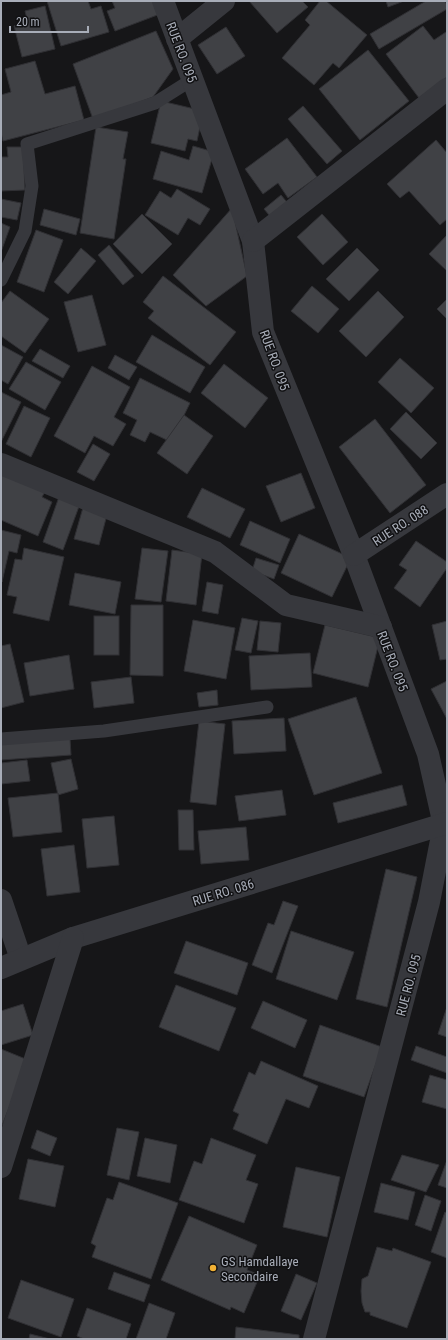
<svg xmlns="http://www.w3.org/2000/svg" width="448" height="1340" font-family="'Roboto Condensed',sans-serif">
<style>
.building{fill:#404145;stroke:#303034}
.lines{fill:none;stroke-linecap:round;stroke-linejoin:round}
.lane{stroke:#37383d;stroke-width:13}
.street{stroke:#37383d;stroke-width:22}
.poi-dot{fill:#f2b134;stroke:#111113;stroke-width:1.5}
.labels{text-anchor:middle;stroke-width:3;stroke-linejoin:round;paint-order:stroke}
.street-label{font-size:13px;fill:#a8adb8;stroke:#111113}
.poi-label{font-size:13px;fill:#a8adb8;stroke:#111113;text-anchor:start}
</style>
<rect width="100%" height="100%" fill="#161618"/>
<!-- building -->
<g class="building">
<polygon points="47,1 88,1 91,9 101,6 109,32 61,46"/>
<polygon points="112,1 155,1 160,14 115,31 107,11 115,8"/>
<polygon points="249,1 302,1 308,7 277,33"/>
<polygon points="320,1 326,1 367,35 339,68 333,63 314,85 282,58 310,25 305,20"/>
<polygon points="386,1 404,1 388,7"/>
<polygon points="426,1 445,1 447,5 447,9 379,49 370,34"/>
<polygon points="45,6 55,49 22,57 14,26 28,23 25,11"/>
<polygon points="423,26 434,40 446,32 447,34 447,77 419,98 386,54"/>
<polygon points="226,27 245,56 217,74 198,45"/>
<polygon points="156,31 173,69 153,97 93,119 73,64"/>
<polygon points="368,50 409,101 360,140 319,89"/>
<polygon points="35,61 45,94 75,86 84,120 3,141 1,133 1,95 11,92 5,69"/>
<polygon points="161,101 199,110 201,122 197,141 188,139 185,151 151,143"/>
<polygon points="303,106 342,151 327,164 288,119"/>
<polygon points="96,127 128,132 123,159 126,159 114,239 80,233"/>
<polygon points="287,138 317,177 288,198 278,183 263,194 245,169"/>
<polygon points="436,140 447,153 447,219 440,225 409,191 400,198 387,184"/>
<polygon points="193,146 214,152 202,193 153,179 161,151 189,160"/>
<polygon points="7,147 23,147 25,190 1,191 1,157 8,157"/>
<polygon points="177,189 210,209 200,225 188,218 178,235 145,215 160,191 171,198"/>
<polygon points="281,195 291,207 274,221 264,209"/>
<polygon points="1,199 21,203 17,220 1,217"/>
<polygon points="232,208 247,276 206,306 173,275"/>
<polygon points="44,209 80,219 76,235 40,225"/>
<polygon points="142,214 172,244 142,274 113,244"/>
<polygon points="322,214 348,242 323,265 297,237"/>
<polygon points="1,223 10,227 1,252"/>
<polygon points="36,230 63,240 44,292 17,282"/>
<polygon points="447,235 447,271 429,254"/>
<polygon points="109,245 134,276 123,285 98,255"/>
<polygon points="81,248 96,261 68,294 54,282"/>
<polygon points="357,248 379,270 349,301 326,279"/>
<polygon points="163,276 236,332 210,365 148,318 154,311 143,302"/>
<polygon points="312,286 339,309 318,333 291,311"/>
<polygon points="10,291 49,319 25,353 1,336 1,303"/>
<polygon points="378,291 404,317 366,357 339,331"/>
<polygon points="92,295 106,345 78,352 64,302"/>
<polygon points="447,299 447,319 437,309"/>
<polygon points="152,335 205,367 190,393 136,362"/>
<polygon points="1,345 23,357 8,384 1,380"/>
<polygon points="40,349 70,366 63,378 32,361"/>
<polygon points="115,355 137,367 129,380 108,368"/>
<polygon points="400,358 434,388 411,413 378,382"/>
<polygon points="26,362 61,382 45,410 9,389"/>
<polygon points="224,364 268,398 245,428 201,393"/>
<polygon points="92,366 130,387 114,417 126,424 113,446 94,436 85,453 54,436"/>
<polygon points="140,378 190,403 171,442 150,432 145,442 130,435 137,420 123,413"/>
<polygon points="1,392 21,402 1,442"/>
<polygon points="24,406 50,418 31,457 6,444"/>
<polygon points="406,412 437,443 421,459 390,429"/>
<polygon points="184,415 213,436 187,474 157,453"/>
<polygon points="375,419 426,485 390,513 339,447"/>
<polygon points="93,444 110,454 94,481 77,472"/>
<polygon points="3,472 46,490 42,497 52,502 38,536 1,520 1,478"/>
<polygon points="301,473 315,508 281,522 266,486"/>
<polygon points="202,488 245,509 230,538 187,517"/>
<polygon points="60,494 81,501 63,550 43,542"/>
<polygon points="84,504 108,511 99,545 74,539"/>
<polygon points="250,521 290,539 280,563 240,545"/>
<polygon points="1,530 21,535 17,553 9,551 2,582"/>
<polygon points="299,534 351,558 332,597 281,573"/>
<polygon points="416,541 447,562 447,568 420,607 394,588 407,570 399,565"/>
<polygon points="24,548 64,557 49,621 13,613 17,597 7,595 15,559 22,560"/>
<polygon points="142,548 168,551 161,602 135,599"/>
<polygon points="172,550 202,554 196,605 166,601"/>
<polygon points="256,558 279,565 274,579 252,571"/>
<polygon points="75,573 121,582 115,614 69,605"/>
<polygon points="207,582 223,585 218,614 202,611"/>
<polygon points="131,605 163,605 163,676 130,675"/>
<rect x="94" y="616" width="25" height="39"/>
<polygon points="242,618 258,621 251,653 235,650"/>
<polygon points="193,620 235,628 226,679 184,671"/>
<polygon points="260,621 281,623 278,652 257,650"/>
<polygon points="447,621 447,659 440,660 432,625"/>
<polygon points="325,625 380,638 368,687 313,673"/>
<polygon points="10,644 24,702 1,708 1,646"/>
<polygon points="310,653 312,687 251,690 249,656"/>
<polygon points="69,655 74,689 30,696 24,663"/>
<polygon points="131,677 134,703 94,708 91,682"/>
<polygon points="447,681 447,719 431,689"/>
<polygon points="217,690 218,705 199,707 197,693"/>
<polygon points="356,697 382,773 314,795 288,719"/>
<polygon points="284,718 286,751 234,754 232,721"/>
<polygon points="199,721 225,724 216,805 190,802"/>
<polygon points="70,739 71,755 1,760 1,744"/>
<polygon points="71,759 78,789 58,795 51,763"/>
<polygon points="27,760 30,781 1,784 1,763"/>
<polygon points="402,785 407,805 338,823 333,803"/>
<polygon points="282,790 286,815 239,821 235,796"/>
<polygon points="58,793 62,832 13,837 8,798"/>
<polygon points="178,810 193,810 194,850 179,850"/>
<polygon points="114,816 119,865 87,868 82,819"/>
<polygon points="246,827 249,860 201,864 198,831"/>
<polygon points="74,845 80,892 47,896 41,849"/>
<polygon points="386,869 417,877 387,1007 356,999"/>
<polygon points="283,901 298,906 272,973 252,965 268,923 274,925"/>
<polygon points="291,931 354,952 337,1000 276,979"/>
<polygon points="186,941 248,963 237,995 174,973"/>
<polygon points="176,985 236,1008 219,1051 159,1027"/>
<polygon points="263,1001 307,1020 295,1048 251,1028"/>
<polygon points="23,1004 33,1035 1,1045 1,1011"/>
<polygon points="447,1007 447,1037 438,1034"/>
<polygon points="320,1025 382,1047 364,1097 303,1076"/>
<polygon points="416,1046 447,1057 447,1073 411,1060"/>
<polygon points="1,1049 28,1060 1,1128"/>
<polygon points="261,1061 318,1086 309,1108 286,1099 267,1144 233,1129 239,1114 233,1111 249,1072 255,1075"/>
<polygon points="430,1075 447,1080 447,1109 422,1102"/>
<polygon points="117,1128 139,1132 129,1180 107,1175"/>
<polygon points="37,1130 57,1138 50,1156 31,1148"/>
<polygon points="145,1138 177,1145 170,1183 137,1176"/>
<polygon points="211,1138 256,1155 246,1180 258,1184 244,1223 179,1200 194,1161 202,1164"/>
<polygon points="402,1155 439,1165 426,1192 391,1180"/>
<polygon points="28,1159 64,1166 55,1207 19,1199"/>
<polygon points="447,1160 447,1188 438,1185"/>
<polygon points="296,1167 340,1177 327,1237 283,1227"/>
<polygon points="119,1182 178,1203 151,1279 92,1257 96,1246 91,1243 107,1198 113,1200"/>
<polygon points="381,1183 415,1192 408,1220 374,1212"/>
<polygon points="425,1195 441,1201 431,1231 415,1225"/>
<polygon points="445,1212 447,1213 447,1258 431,1252"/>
<polygon points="189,1216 257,1245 247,1270 260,1275 244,1313 231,1307 230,1310 161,1280"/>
<polygon points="377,1247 392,1251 393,1248 431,1262 407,1328 370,1315 370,1312 365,1312 362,1303 361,1291 362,1279 368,1276"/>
<polygon points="114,1272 150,1285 144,1302 108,1289"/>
<polygon points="296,1274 317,1283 301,1320 281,1311"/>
<polygon points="21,1280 74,1299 61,1337 8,1318"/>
<polygon points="149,1303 175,1313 166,1339 136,1339"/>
<polygon points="87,1308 131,1324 126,1339 84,1339 77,1336"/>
<polygon points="236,1327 299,1335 299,1339 235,1339"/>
<polygon points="30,1334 50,1339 29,1339"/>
</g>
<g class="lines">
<!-- lane -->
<g class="lane">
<polyline points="1,280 25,231 32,186 27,144 155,103 193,79"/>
<polyline points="1,739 104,731 267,707"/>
</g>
<!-- street -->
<g class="street">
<polyline points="163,1 253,241 263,332 354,555 428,754 444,825 429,902 314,1339"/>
<polyline points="177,39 224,1"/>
<polyline points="253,241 447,89"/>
<polyline points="1,464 215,552 286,605 381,627"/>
<polyline points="354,555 447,494"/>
<polyline points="1,900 21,959"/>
<polyline points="1,968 73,938 447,823"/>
<polyline points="1,1167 73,938"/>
</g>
</g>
<!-- markers -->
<circle class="poi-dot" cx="213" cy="1268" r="4"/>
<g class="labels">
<!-- street labels -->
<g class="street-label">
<text transform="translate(182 52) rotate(69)" y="5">RUE RO. 095</text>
<text transform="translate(275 360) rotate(70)" y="5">RUE RO. 095</text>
<text transform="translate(400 525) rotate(-33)" y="5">RUE RO. 088</text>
<text transform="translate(393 661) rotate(69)" y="5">RUE RO. 095</text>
<text transform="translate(223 892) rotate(-17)" y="5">RUE RO. 086</text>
<text transform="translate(408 985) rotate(-75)" y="5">RUE RO. 095</text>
</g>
<!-- poi labels -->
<g class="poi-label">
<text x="221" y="1266">GS Hamdallaye<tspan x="221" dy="15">Secondaire</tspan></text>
</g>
</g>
<!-- border -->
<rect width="448" height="1340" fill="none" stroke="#a8adb8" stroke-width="4"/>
<!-- scale -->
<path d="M10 26v6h78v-6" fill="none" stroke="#a8adb8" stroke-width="2"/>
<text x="16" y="26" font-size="12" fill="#a8adb8" stroke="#111113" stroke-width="3" paint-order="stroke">20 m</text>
</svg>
